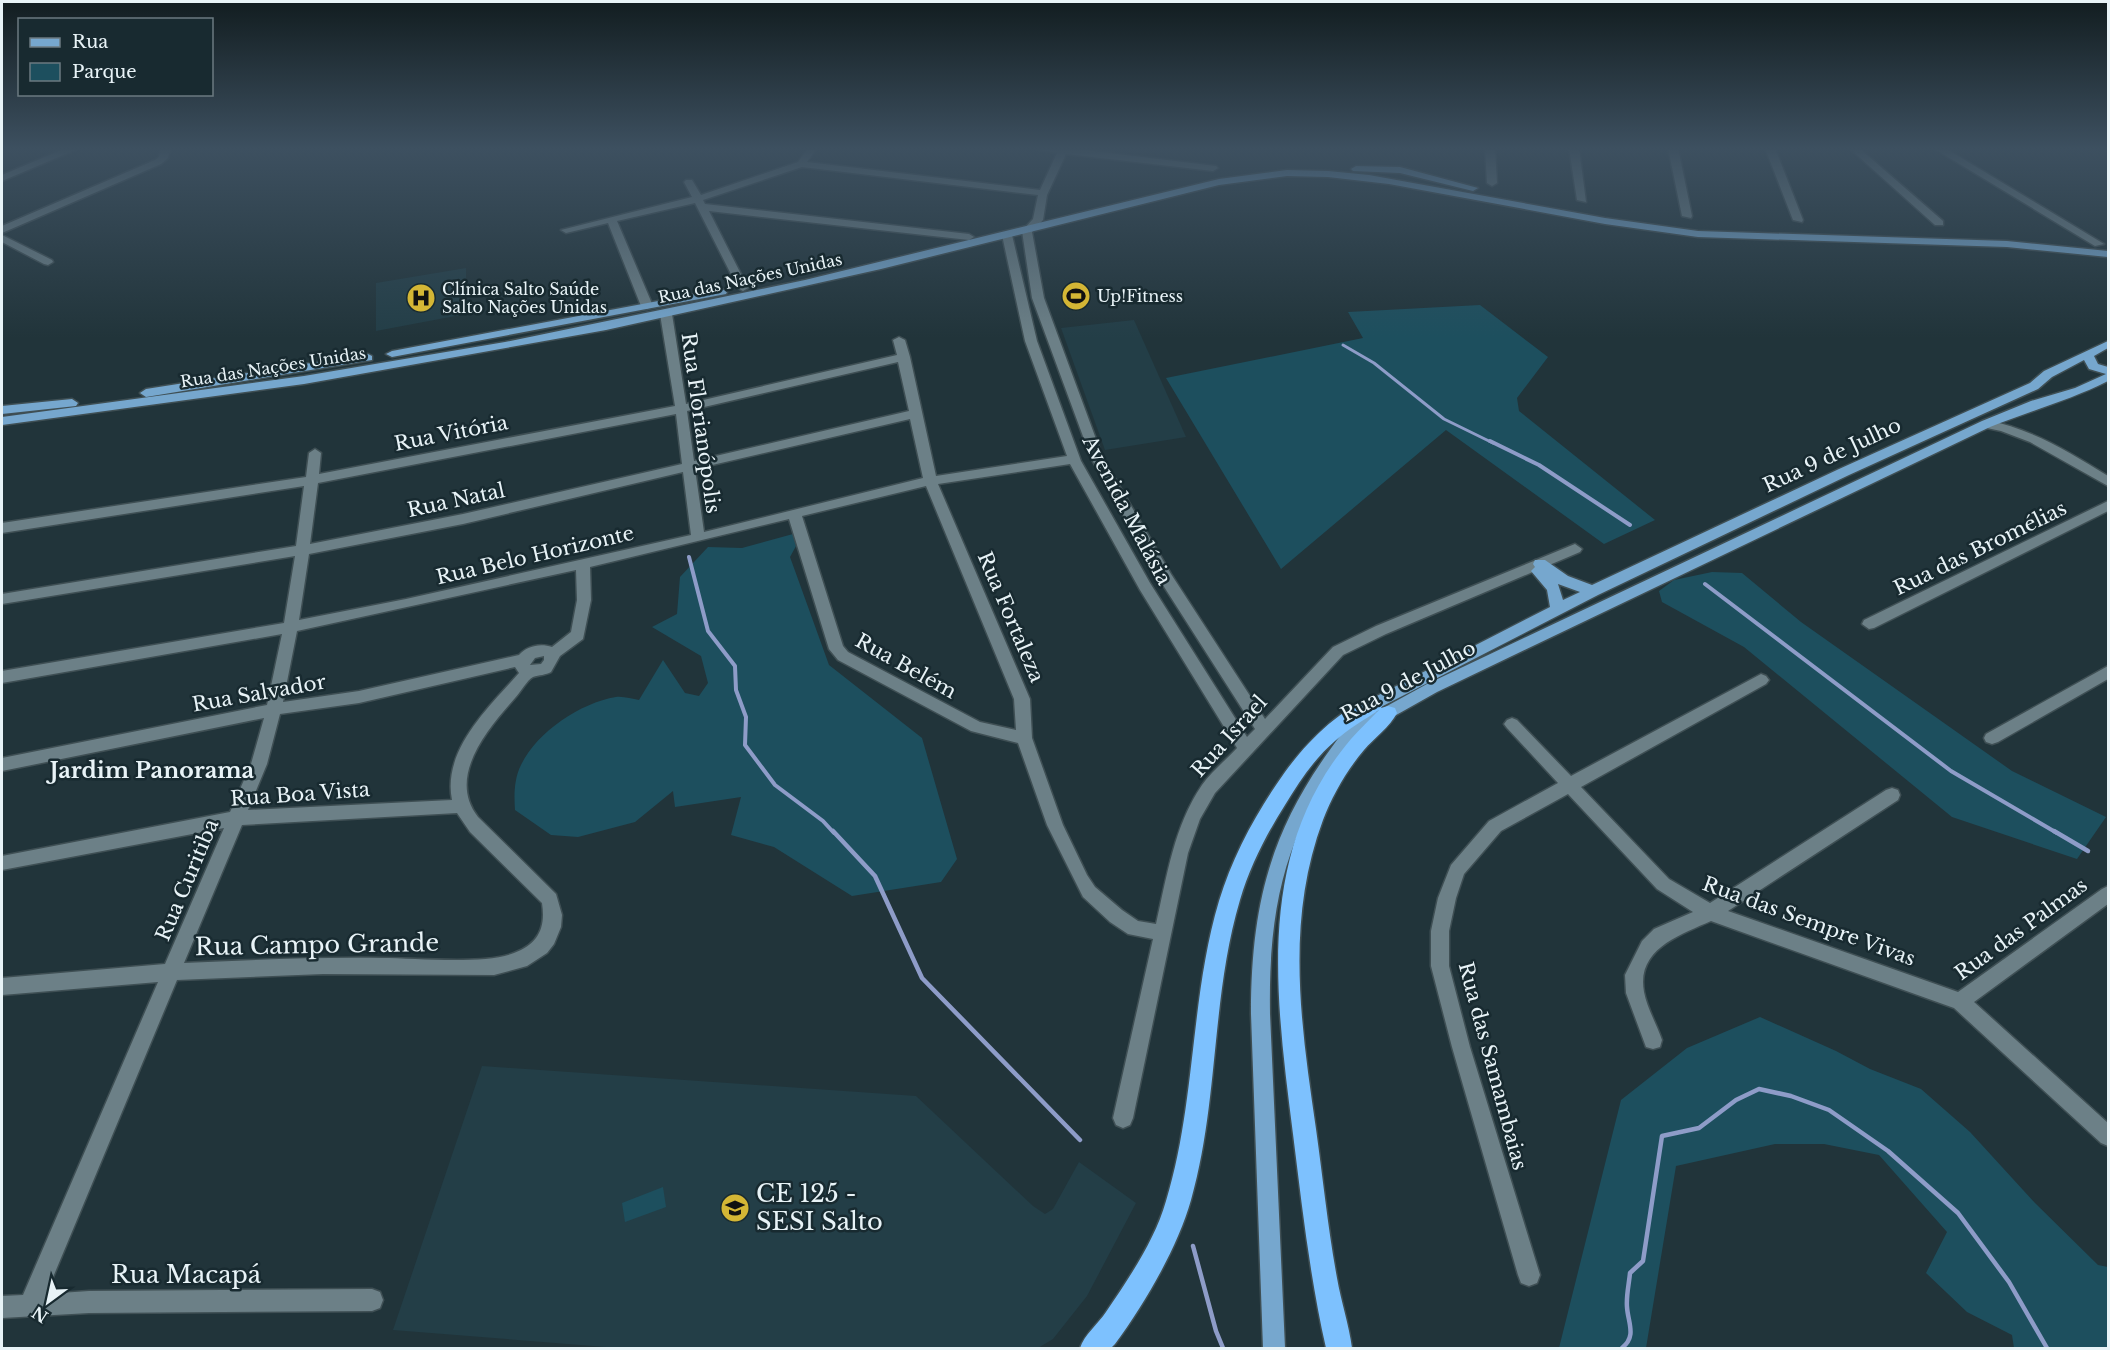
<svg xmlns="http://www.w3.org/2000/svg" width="2110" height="1350" font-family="'Libre Baskerville',serif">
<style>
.built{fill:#233e47}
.green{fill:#1d4f5e}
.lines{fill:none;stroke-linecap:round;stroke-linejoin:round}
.stream-far2{stroke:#8e9cc8;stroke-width:3}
.stream-far1{stroke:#8e9cc8;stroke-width:4}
.stream{stroke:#8e9cc8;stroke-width:4.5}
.minor-casing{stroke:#3f4f54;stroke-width:3}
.major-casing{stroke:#3f4f54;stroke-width:3}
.highway-casing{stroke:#3f4f54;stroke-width:3}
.minor{fill:#6c8087;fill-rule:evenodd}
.major{fill:#76a7ce;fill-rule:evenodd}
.highway{fill:#7dc1fe;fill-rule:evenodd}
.labels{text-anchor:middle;stroke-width:5;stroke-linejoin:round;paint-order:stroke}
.far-street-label{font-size:16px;fill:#e8f3f7;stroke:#182a30}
.far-poi-label{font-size:16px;fill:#e8f3f7;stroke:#182a30;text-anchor:start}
.street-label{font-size:20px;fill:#e8f3f7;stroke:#182a30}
.quarter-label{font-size:22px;font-weight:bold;fill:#e8f3f7;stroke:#182a30}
.near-street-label{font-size:24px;fill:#e8f3f7;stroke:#182a30}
.near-poi-label{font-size:24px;fill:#e8f3f7;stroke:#182a30;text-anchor:start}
</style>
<rect width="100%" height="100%" fill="#21343a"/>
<!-- built -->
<g class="built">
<polygon points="466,268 466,314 376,331 376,283"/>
<polygon points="1134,320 1186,437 1105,450 1061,328"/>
<polygon points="482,1066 916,1096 1033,1206 1045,1214 1053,1209 1079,1162 1136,1203 1087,1296 1053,1339 1038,1348 618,1348 393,1330"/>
</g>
<!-- green -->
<g class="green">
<polygon points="1480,305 1548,357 1517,398 1519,411 1655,520 1604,544 1446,430 1281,569 1166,378 1363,338 1348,312"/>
<path d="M793,534l3,12 -6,11 39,108 93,73 35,121 -16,23 -89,14 -78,-49 -43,-12 10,-38 -66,10 -2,-16 -38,31 -57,15 -27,-2 -36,-25c-1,-15 -1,-31 6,-45 16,-33 59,-62 95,-68 7,-1 16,2 23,3l24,-40 22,33 14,3 9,-13 -7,-27 -49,-29 25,-13 3,-37 28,-30 34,1z"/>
<polygon points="1712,572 1742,573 1801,622 2012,771 2106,817 2077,859 1952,817 1744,647 1662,602 1659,591 1674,580"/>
<polygon points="1760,1017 1836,1051 1870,1069 1921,1089 1970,1132 2035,1203 2098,1265 2108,1267 2108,1348 2014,1348 2012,1335 1967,1312 1926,1273 1947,1232 1879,1155 1824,1144 1775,1144 1676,1166 1646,1348 1559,1348 1621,1100 1687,1048"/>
<polygon points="663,1187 666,1207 625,1222 622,1203"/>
</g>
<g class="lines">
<!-- stream-far2 -->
<polyline class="stream-far2" points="1343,345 1374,363 1444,419 1493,443"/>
<!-- stream-far1 -->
<g class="stream-far1">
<polyline points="1490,441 1539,465 1630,525"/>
<polyline points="689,557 708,631 735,666 736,690 746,717 745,745 775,785 823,821 834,833"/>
<polyline points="1705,584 1951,771 2057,833"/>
</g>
<!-- stream -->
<g class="stream">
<polyline points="833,831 875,876 922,978 1080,1140"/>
<polyline points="2054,831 2088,851"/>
<polyline points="1193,1246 1216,1331 1223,1348"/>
<path d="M1622,1348c15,-12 6,-25 5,-41 -1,-11 2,-23 3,-34l13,-12 19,-125 37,-8 37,-28 23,-11 32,7 38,14 59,41 70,62 51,69 38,66"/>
</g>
<!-- minor casing -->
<g class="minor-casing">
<g id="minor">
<polygon points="66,148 80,148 2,181 2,175"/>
<polygon points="161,148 171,148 168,158 161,164 2,233 2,226 155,160 159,157"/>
<path d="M808,148h9l-10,14 233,28 17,-37 -27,-5h38l148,18 2,2 -5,3 -147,-17 -19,41 -4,25 -11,12 12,66 59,160 68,116 94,145 68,-72 43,-21 194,-80 5,-2 7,5 -2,3 -194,82 -43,21 -128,138 -15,26 -12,34 -55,265 -3,7 -7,3 -7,-3 -3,-7 40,-179 -25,-5 -18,-12 -27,-25 -36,-72 -29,-82 -47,-12 -133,-71 -9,-11 -40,-130 -199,48 1,33 -8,39 -23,17 -9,16c-5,3 -12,3 -18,5 -6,3 -13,16 -18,21 -26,30 -69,78 -37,119l78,77 6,21 -1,12 -7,17 -7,9 -20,13 -33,9 -171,-1 -146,6 -131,314 43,-3 283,-2 8,3 3,8 -3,8 -8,3 -283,2 -87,5v-22l21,-1 135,-313 -156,13v-17l163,-14 59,-136 -222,42v-14l228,-44 21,-48 13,-46 -262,53v-13l265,-53 15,-71 -280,49v-12l282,-48 11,-67 -293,48v-10l294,-48 8,-60 -302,47v-10l304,-46 3,-24 6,-4 6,4 -2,21 356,-68 -15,-92 6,-3 6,3 14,90 211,-49 -4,-15 6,-3 6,3 5,17 26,119 131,-20 -42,-115 -23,-106 5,-3 5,3 25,106 44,120 69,122 97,154 8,-8 -94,-147 -70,-124 -59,-160 -10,-67 11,-12 5,-24 -236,-28 -99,33 2,4 264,30 5,3 -5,3 -260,-29 39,77 -5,3 -5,-3 -43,-85 -78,18 36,85 -6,3 -6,-3 -33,-83 -42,10 -5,-3 131,-33 -8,-15 2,-2h6l9,15 97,-33zM898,362l11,49 -215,50 -7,-50zM676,414l6,50 -219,50 -153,30 8,-61zM910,419l13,59 -219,54 -9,-63zM1070,464l70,126 97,158c-11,12 -25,23 -35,37 -28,41 -35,91 -46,139l-18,-3 -16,-11 -27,-23 -8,-12 -24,-50 -31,-87 -2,-39 -92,-215zM683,472l8,63 -285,64 -107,21 10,-66 154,-30zM926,486l88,213 2,31 -36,-8 -132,-70 -5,-6 -41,-130zM576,570l1,30 -6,32 -19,15c-12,-4 -25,-1 -33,8l-160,36 -76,11 14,-71zM544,656v4l-3,4 -11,1 5,-7zM515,667l4,6c-30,34 -77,77 -67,127l-204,10 19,-46 13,-50 79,-11zM457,813l13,19 72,71c4,25 -4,41 -28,50 -29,12 -99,5 -132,5 -66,-1 -132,2 -198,5l58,-138z"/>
<polygon points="1485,148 1495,148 1497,183 1492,186 1487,183"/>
<polygon points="1569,148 1579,148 1586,202 1577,200"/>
<polygon points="1668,148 1678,148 1692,216 1691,218 1682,216"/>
<polygon points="1765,148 1775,148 1803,220 1802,222 1793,220"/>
<polygon points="1849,148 1859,148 1943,221 1943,225 1935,225"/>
<polygon points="1933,148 1945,148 2104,244 2095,246"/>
<polygon points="2,235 52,260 53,262 48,265 44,264 2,242"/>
<path d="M1986,420c46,9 83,32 122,56v10l-78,-44 -29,-11 -19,-4 -2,-3z"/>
<polygon points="2108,501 2108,511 1874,628 1869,629 1862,624 1864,620"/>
<polygon points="2108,666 2108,679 1998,742 1992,744 1986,742 1984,738 1986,734"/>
<path d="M1761,674l5,2 3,4 -3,4 -185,103 88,92 41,24 176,-113 6,-2 6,2 2,5 -2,5 -170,111 230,81 144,-103 6,-3v18l-134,98 134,121v23l-7,-3 -147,-135 -243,-87c-31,14 -75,28 -67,71 3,16 13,33 18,48l-2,7 -7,2 -7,-2 -20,-54 -1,-18 17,-34 12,-12 39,-17 -36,-23 -89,-95 -67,37 -37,43 -8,24 -7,33v35l21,81 70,228 -3,8 -8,3 -8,-3 -3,-8 -66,-228 -21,-81v-35l7,-33 13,-33 38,-44 69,-38 -51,-55 -3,-4 3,-4 5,-2 5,2 54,56z"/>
</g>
</g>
<!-- major casing -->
<g class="major-casing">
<g id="major">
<polygon points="1356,166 1400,167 1478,188 1473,191 1400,173 1353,171 1351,169"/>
<polygon points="1287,170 1328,171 1369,175 1605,218 1698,231 2007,241 2108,251 2108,257 2007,247 1698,237 1605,224 1389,184 1328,177 1287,176 1219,185 881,269 606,330 304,384 2,425 2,417 304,376 505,342 805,280 1219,179"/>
<polygon points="722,289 727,292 726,294 392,357 386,354 392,351"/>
<path d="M2108,341v7l-14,8 4,8 10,3v14c-37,19 -79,30 -118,46l-553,265 -55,31 -5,2 -7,-5c-79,96 -102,170 -100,294l15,334h-22l-12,-334c0,-136 31,-211 118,-314l181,-93 -3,-17 -16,-19 4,-4 -2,-3 2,-4h10l23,16 24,9 247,-116 191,-86 14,-12zM2084,360l5,9 17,5 -31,14 -44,13 -49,20 -555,263 -51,28 3,-4 219,-113 251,-120 189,-86 14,-12zM1558,584l22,8 -17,8z"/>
<polygon points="368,354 372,356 372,360 146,397 140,393 146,389"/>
<polygon points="72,399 78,403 76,406 2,414 2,406"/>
</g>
</g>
<!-- highway casing -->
<g class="highway-casing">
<path id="highway" d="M1374,697l6,2 3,5 -2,4 7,-2 7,2 2,5c-7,14 -23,25 -33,37 -17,20 -32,46 -41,70 -38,102 -22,205 -7,309 7,50 12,100 21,149 4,23 12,47 15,70h-26c-16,-70 -24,-142 -33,-214 -17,-136 -39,-281 58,-395 9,-10 19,-20 28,-29 -15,10 -31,19 -44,31 -21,18 -36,41 -50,64 -19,30 -35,61 -45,95 -29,97 -21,202 -49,300 -13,47 -47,105 -76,144l-4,4h-31c4,-13 18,-24 26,-36 23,-34 49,-72 60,-111 30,-98 24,-203 53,-300 14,-46 38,-90 66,-129 21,-29 55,-64 89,-75z"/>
</g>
<!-- minor -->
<use href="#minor" class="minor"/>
<!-- major -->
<use href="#major" class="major"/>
<!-- highway -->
<use href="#highway" class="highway"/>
</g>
<!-- sky -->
<linearGradient id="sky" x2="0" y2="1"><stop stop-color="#121d20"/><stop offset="0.44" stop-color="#3d5060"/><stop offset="1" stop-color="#3d5060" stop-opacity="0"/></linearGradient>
<rect width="2110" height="338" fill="url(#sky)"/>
<!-- icons -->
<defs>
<g id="stadium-disc" transform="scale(1.5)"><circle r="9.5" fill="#d4b635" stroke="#182a30"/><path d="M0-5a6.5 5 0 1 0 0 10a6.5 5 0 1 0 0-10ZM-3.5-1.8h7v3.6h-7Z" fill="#111"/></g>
<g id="hospital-disc" transform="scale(1.5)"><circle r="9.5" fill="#d4b635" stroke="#182a30"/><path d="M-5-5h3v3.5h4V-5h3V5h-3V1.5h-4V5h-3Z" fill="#111"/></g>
<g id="school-disc" transform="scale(1.5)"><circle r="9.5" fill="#d4b635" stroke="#182a30"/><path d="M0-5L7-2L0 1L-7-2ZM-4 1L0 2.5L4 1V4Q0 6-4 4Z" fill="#111"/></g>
</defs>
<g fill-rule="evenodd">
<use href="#stadium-disc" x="1076" y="296"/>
<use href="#hospital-disc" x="421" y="298"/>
<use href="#school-disc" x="735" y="1208"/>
</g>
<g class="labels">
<!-- far-street labels -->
<g class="far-street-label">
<text transform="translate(750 278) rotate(-12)" y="6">Rua das Nações Unidas</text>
<text transform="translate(273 367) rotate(-9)" y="6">Rua das Nações Unidas</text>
</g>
<!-- far-poi labels -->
<g class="far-poi-label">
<text x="442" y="295">Clínica Salto Saúde<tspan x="442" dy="18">Salto Nações Unidas</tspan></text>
<text x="1097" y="302">Up!Fitness</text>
</g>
<!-- street labels -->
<g class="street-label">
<text transform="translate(701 423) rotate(82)" y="7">Rua Florianópolis</text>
<text transform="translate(451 433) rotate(-11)" y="7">Rua Vitória</text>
<text transform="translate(1832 455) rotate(-25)" y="7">Rua 9 de Julho</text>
<text transform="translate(456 500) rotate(-12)" y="7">Rua Natal</text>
<text transform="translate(1127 510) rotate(62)" y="7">Avenida Malásia</text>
<text transform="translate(1980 548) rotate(-26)" y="7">Rua das Bromélias</text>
<text transform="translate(535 555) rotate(-13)" y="7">Rua Belo Horizonte</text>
<text transform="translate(1011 617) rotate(67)" y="7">Rua Fortaleza</text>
<text transform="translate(906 666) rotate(29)" y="7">Rua Belém</text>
<text transform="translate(1408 681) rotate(-28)" y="7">Rua 9 de Julho</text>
<text transform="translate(259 693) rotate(-10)" y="7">Rua Salvador</text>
<text transform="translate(1229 736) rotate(-48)" y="7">Rua Israel</text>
<text transform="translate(300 794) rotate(-4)" y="7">Rua Boa Vista</text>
<text transform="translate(187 880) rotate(-67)" y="7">Rua Curitiba</text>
<text transform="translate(1809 921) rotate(20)" y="7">Rua das Sempre Vivas</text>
<text transform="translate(2021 929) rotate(-36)" y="7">Rua das Palmas</text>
<text transform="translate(1493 1066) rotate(75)" y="7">Rua das Samambaias</text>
</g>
<!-- quarter labels -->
<g class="quarter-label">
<text x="152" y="778">Jardim Panorama</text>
</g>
<!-- near-street labels -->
<g class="near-street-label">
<text transform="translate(317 945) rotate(-1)" y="8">Rua Campo Grande</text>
<text x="186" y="1283">Rua Macapá</text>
</g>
<!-- near-poi labels -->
<g class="near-poi-label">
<text x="756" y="1202">CE 125 -<tspan x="756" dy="28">SESI Salto</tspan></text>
</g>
</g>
<!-- border -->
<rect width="2110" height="1350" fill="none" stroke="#e8f3f7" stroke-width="6"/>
<!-- legend -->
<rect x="18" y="18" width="195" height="78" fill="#182a30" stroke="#6b7a80" stroke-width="1.5"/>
<rect x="30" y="38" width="30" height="9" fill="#76a7ce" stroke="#6b7a80" stroke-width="1.5"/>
<text x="72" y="48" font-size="18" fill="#e8f3f7">Rua</text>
<rect x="30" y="63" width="30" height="18" fill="#1d4f5e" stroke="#6b7a80" stroke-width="1.5"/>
<text x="72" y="78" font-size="18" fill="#e8f3f7">Parque</text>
<!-- north arrow -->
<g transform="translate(48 1302) rotate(213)" stroke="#182a30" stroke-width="4.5" paint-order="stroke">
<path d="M0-4.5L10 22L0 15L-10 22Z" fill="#e8f3f7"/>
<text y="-9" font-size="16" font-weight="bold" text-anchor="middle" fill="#e8f3f7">N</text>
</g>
</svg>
